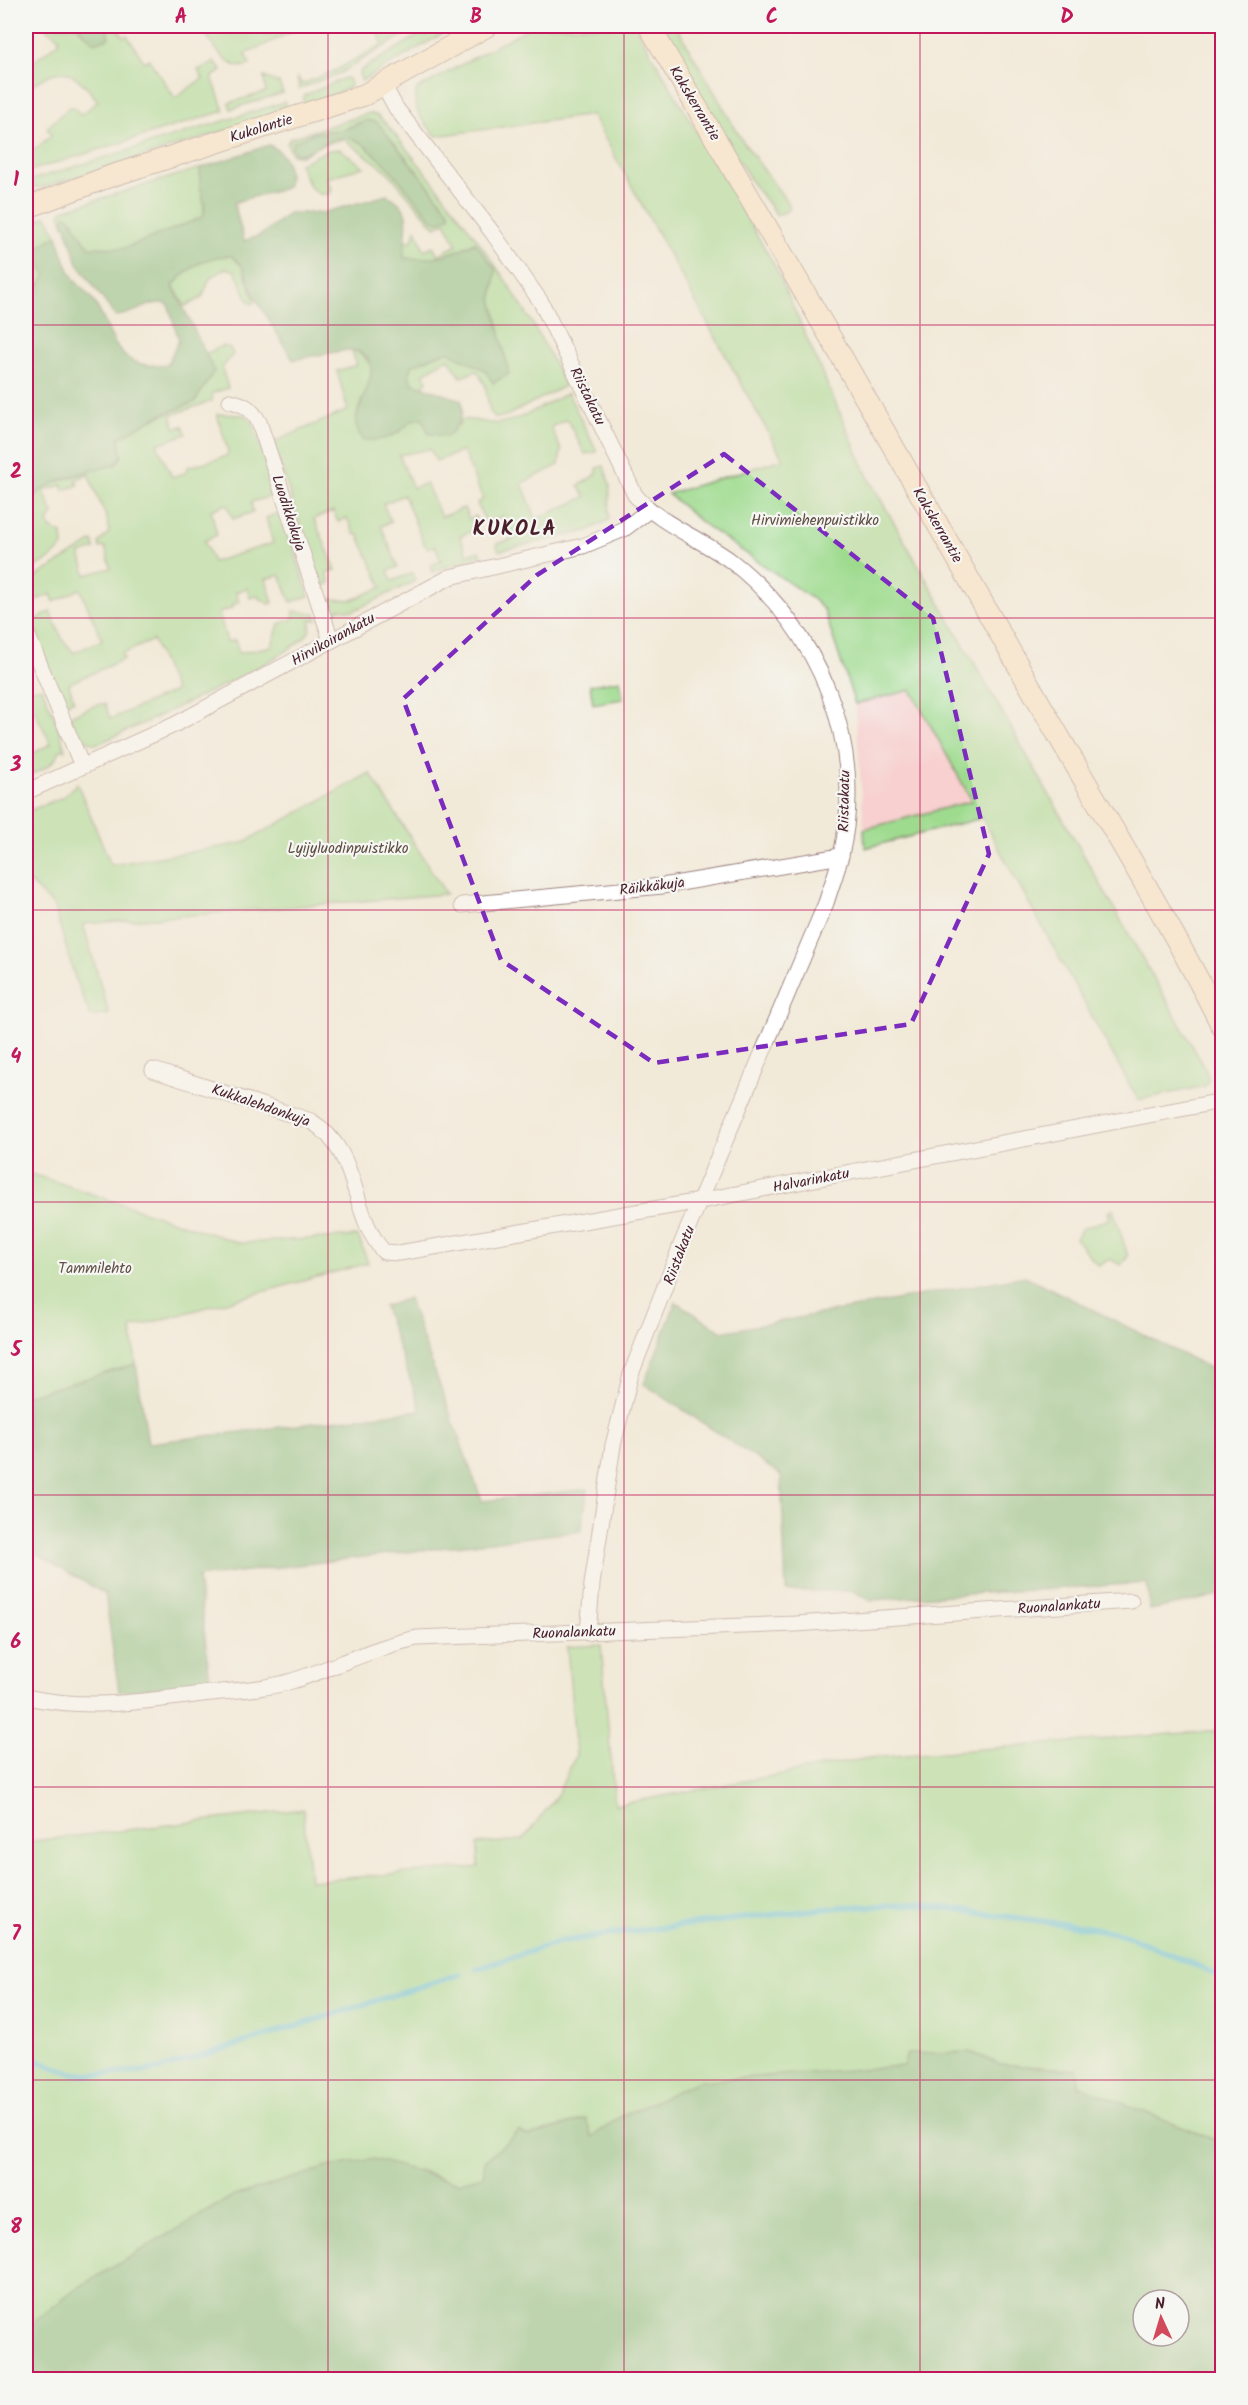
<svg xmlns="http://www.w3.org/2000/svg" width="1248" height="2405" font-family="Kalam,sans-serif">
<style>
.built{fill:#f7d0cf}
.green{fill:#9fdb8f;stroke:#747d5d;stroke-width:1.5;fill-rule:evenodd}
.forest{fill:#7fbb7a;stroke:#646d52;stroke-width:1.5;fill-rule:evenodd}
.lines{fill:none;stroke-linecap:round;stroke-linejoin:round}
.stream{stroke:#59c0d6;stroke-width:6}
.street-casing{stroke:#9e8482;stroke-width:17}
.secondary-casing{stroke:#9e8482;stroke-width:23}
.street{stroke:#fff;stroke-width:15}
.secondary{stroke:#fde5c5;stroke-width:21}
.marked{fill:none;stroke:#7b2cbf;stroke-width:4.5;stroke-dasharray:12 8;stroke-linejoin:round}
.grid{fill:none;stroke:#c2185b;stroke-width:1.5;stroke-opacity:0.55}
.labels{text-anchor:middle;stroke-width:4.5;stroke-linejoin:round;paint-order:stroke}
.street-label{font-size:15px;fill:#4a1f2b;stroke:#f6f6f2}
.park-label{font-size:15px;fill:#5f4e44;stroke:#f6f6f2}
.district-label{font-size:21px;font-weight:bold;letter-spacing:1.5px;fill:#4a1f2b;stroke:#f6f6f2}
.neatline{fill:none;stroke:#c2185b;stroke-width:2}
.grid-label{font-size:20px;text-anchor:middle;font-weight:bold;fill:#c2185b}
</style>
<rect width="100%" height="100%" fill="#f6f6f2"/>
<filter id="ink" filterUnits="userSpaceOnUse"><feTurbulence type="fractalNoise" baseFrequency=".0167" numOctaves="2"/><feDisplacementMap in="SourceGraphic" scale="12" xChannelSelector="R" yChannelSelector="G"/><feConvolveMatrix kernelMatrix="1 2 1 2 8 2 1 2 1" color-interpolation-filters="sRGB"/></filter>
<filter id="wash" filterUnits="userSpaceOnUse"><feTurbulence type="fractalNoise" baseFrequency=".008" numOctaves="4" result="noise"/><feDisplacementMap in="SourceGraphic" scale="24" xChannelSelector="R" yChannelSelector="G"/><feGaussianBlur stdDeviation="1.35" result="paint"/><feColorMatrix in="noise" values="0 0 0 0 0 0 0 0 0 0 0 0 0 0 0 0 0 1.4 0 .05"/><feComposite in="paint" operator="in"/></filter>
<g filter="url(#wash)">
<rect width="100%" height="100%" fill="#f2ead9"/>
<!-- built -->
<polygon class="built" points="911,690 972,801 864,829 855,704"/>
<!-- green -->
<g class="green">
<path d="M43,26h34l6,7 26,-3 -3,-4h9l9,11 3,-2 17,27 5,-3 26,39 28,-20 -5,-8 16,-8 8,9 -10,6 12,34 -198,61v-27l7,6 19,-16 -5,-7 22,-21h5l7,8 17,-14c-27,-34 -37,-38 -72,-11v-23l32,-24 1,-5z"/>
<path d="M200,26h58l7,10 16,-10h23l-59,28 5,10c-21,13 -40,-25 -50,-38z"/>
<polygon points="382,26 418,26 340,73 299,89 297,77 302,84 336,70 383,44 376,30"/>
<polygon points="434,26 456,26 362,81 359,74 361,70"/>
<path d="M532,26h103l140,240 93,211 337,591 4,12 -4,6 -67,14 -156,-282 -117,30 -1,-19 108,-28 -61,-111 -56,14 -31,-94 -10,-10 -112,-77 -34,-29 115,-35 -191,-344 -156,21c-12,-15 -26,-26 -19,-47z"/>
<polygon points="664,26 676,26 742,140 790,206 788,211 777,215 753,184 690,80"/>
<polygon points="264,77 279,83 283,93 231,109 229,103 266,92"/>
<polygon points="345,78 348,78 351,87 306,106 303,99 305,95"/>
<polygon points="285,102 290,111 45,187 35,187 28,181"/>
<path d="M370,113l8,3 9,9c67,81 134,165 178,261l-59,30 -10,2 -6,-6 -5,-27 -8,-14 -16,6 -13,-19 -25,16 4,7 -5,7 -10,-5 -3,-9 2,-8 30,-13 8,-1 36,18 24,4 -17,-76 3,-16 -20,-40c-24,14 -44,18 -72,17l1,-20 7,3 5,-13 8,21 9,-4 5,9 19,-10 -12,-23 -10,5 -48,-56 -43,-32 -26,7 -16,10 -10,-2 -5,-11 4,-5zM359,122l36,21 54,68 -16,9 -45,-54 -26,-23 -14,-6 -15,2 -31,15 12,-21 31,-4z"/>
<polygon points="340,149 364,167 327,178 332,190 329,194 319,194 311,188 299,164 328,150"/>
<path d="M201,168c-4,21 6,30 2,49l-78,31 -35,-1 -11,-12 -6,-14 -10,-2 1,7 -4,-13 3,-3z"/>
<path d="M47,216l10,19 -19,13 4,21 4,5c-4,10 -9,16 -20,16v-65z"/>
<path d="M221,255l11,1 11,11 12,35 -3,2 -3,-2 -14,-31 -9,-3 -16,10 -8,20 -17,8 -12,-20c13,-16 28,-26 48,-31z"/>
<path d="M222,346l8,2 3,6 -11,14 6,20 -16,5v8l-41,14 4,13 8,-2 3,8 -29,10 15,33 13,-4 3,-6 39,-11 1,-5 -11,-37 28,1 8,8 23,72 -25,7 2,10 -20,7 -6,-15 -16,6 6,25 -13,6 9,21 60,-19 -7,-25 16,-6 27,84 -18,6 -11,-27 -14,4 7,24 -4,1 -13,-8 -6,2 -3,-10 -11,4 3,10 -6,2 1,3 -15,6 8,29 8,-2 4,13 33,-7 7,-22 14,-5 1,-8 22,3 1,6h-7c1,5 1,9 -2,13 -14,24 -174,94 -208,110l-5,1 -9,-4 -6,3 -12,-26 30,-13h7l5,15 65,-28 -22,-51 -31,14 2,5 -54,24 -1,2 5,15 -11,5 -34,-82 21,-11 13,28 11,13 28,-13 -22,-51 -26,13 -3,-8 -20,8 -5,-19 67,-42 2,8 -15,5 6,21 25,-7 -6,-21 -5,1 -1,-5 10,-11 -2,-13 -19,-45 -12,6 2,5 -14,5 -2,-5 -18,6 9,23 -5,8 2,6 12,6 1,12 -12,12 -25,15v-72h5l6,-9 13,-8 47,-15 22,-31 15,-11 61,-25 19,-31 -9,-17z"/>
<path d="M351,349c43,19 5,45 5,73 0,6 4,13 6,18l36,-7 13,-14 11,-1 37,7 1,-5c14,-3 25,5 38,3 23,-2 49,-20 70,-30l29,59 -12,2 -18,-35 -16,8 10,23 -2,15 -37,18 14,36 50,-22 -8,-11 19,-12v-6l7,-2 6,19 -1,35 -22,11 -88,20 -3,-7 17,-5 -10,-23 -17,7 -9,-20 6,-4 -20,-48 -27,10 -6,-12 -31,6 14,33 13,-5 15,34 23,-9 5,11 7,-3 1,13 -17,7 7,18 12,-3 2,4 -49,17 -2,-6 11,-6 -6,-14 -7,2 -4,-4 -20,-49 -21,9 8,18 -10,4 17,41 -10,4 4,10 21,-8 2,8 -62,30 -14,-2 -4,4 -9,-9 4,-5 22,1 30,-13 -24,-53 -3,1 -8,-17 -9,4 -5,-11 -19,8 22,51 -9,3 3,10 -10,4 -46,-142 2,-4 72,-31 -11,-39 20,-6z"/>
<polygon points="620,680 623,699 593,704 590,685"/>
<path d="M39,688h3l18,43 5,19h-5c-4,15 -20,21 -34,26v-19l25,-13 -25,-50 2,-5z"/>
<polygon points="370,773 446,894 83,924 109,1014 91,1017 76,981 54,906 26,879 26,812 63,797 77,783 111,865 243,843"/>
<polygon points="26,1172 239,1243 358,1236 368,1263 131,1328 136,1364 26,1396"/>
<polygon points="1113,1210 1128,1256 1121,1265 1110,1259 1098,1266 1076,1239 1082,1228 1110,1219 1108,1212"/>
<polygon points="601,1645 615,1805 869,1758 1222,1730 1222,2143 1079,2086 1077,2070 999,2064 970,2052 907,2054 904,2066 620,2117 592,2137 585,2119 529,2136 483,2176 458,2183 419,2170 231,2197 76,2289 26,2328 26,1842 303,1809 310,1881 479,1867 477,1844 523,1840 556,1797 576,1755 567,1647"/>
</g>
<!-- forest -->
<g class="forest">
<polygon points="77,26 106,26 109,38 94,43"/>
<polygon points="367,120 377,122 449,211 450,216 438,222 433,220 388,166 362,143 348,137 333,139 302,154 295,153 292,148 293,142 314,133 345,129"/>
<path d="M269,145c17,8 23,25 18,42 -17,8 -36,8 -53,16l10,38 17,-6 28,-22h33l65,-18c30,14 17,35 17,63 27,2 47,-2 71,-16l21,28 -4,28 17,76 -16,9 -8,-13 -36,-18 -8,1 -30,13 -2,8 3,9 49,17c5,14 -3,26 -13,36l-19,-2 -7,-16c-14,1 -14,9 -25,15 -11,7 -23,8 -35,7 -2,-5 -6,-12 -6,-17 0,-21 36,-64 -3,-73 -7,-1 -49,8 -60,10l-38,-63 -12,-30 -11,-11c-24,-1 -44,11 -59,30l41,85 -19,31 -38,14 -38,22 3,18 -7,9c-25,6 -69,14 -84,36h-5v-211c11,0 16,-6 20,-16l-7,-11 -1,-15 19,-13c4,12 7,27 14,39 5,10 14,16 21,25 24,34 18,72 75,66l12,-25 -11,-36c-18,-5 -34,12 -53,12l-37,-52 -15,-45 3,-5c10,10 14,23 24,33l35,1 78,-31c5,-19 -7,-28 -2,-49z"/>
<polygon points="1025,1276 1222,1374 1222,1595 1150,1610 1147,1583 870,1600 853,1591 786,1591 781,1475 644,1384 676,1302 722,1332"/>
<polygon points="408,1298 482,1501 588,1489 581,1531 198,1577 210,1681 119,1692 105,1594 26,1548 26,1396 136,1364 148,1443 421,1410 384,1307"/>
<path d="M970,2052l29,12 79,6 1,16 143,57v236h-1196v-51l50,-39 155,-92 97,-30 46,-8 84,24 25,-7 2,-15 34,-30 10,5 57,-17 6,18 28,-20 78,-36 205,-15 4,-12zM1143,2300h36v36h-36z"/>
</g>
<g class="lines">
<!-- stream -->
<g class="stream">
<polyline points="477,1969 559,1942 626,1932 840,1907 918,1905 1087,1927 1126,1935 1222,1977"/>
<polyline points="26,2057 72,2073 87,2075 158,2070 460,1974"/>
</g>
</g>
</g>
<g filter="url(#ink)">
<g class="lines">
<!-- street casing -->
<g class="street-casing">
<g id="street">
<path d="M384,86l12,22 96,124 49,70 94,193c24,29 65,43 96,66 88,68 136,184 110,294 -4,16 -10,32 -15,48l-143,337 -52,134 -18,71 -21,139 -4,49"/>
<path d="M230,401c14,3 21,7 29,21l72,218"/>
<polyline points="26,631 82,766"/>
<polyline points="26,792 174,725 450,577 583,546 624,529 648,511"/>
<polyline points="462,905 662,886 841,856"/>
<path d="M153,1070l158,51c51,32 38,92 73,131l15,1 301,-52 522,-100"/>
<path d="M26,1697c67,14 118,4 185,-4 27,-3 55,-4 81,-12 42,-13 82,-34 125,-43l379,-14 335,-23"/>
</g>
</g>
<!-- secondary casing -->
<g class="secondary-casing">
<g id="secondary">
<path d="M649,26c130,219 256,441 382,662 64,113 133,222 191,338"/>
<polyline points="26,208 108,177 364,95 487,26"/>
</g>
</g>
<!-- street -->
<use href="#street" class="street"/>
<!-- secondary -->
<use href="#secondary" class="secondary"/>
</g>
</g>
<!-- marked area -->
<path d="M0 0H1248V2405H0ZM724,454l209,164 56,236 -78,170 -257,39 -153,-103 -98,-261 134,-124z" fill="#f2ead9" fill-opacity=".55" fill-rule="evenodd"/>
<path class="marked" d="M724,454l209,164 56,236 -78,170 -257,39 -153,-103 -98,-261 134,-124z"/>
<!-- grid -->
<path class="grid" d="M328,26v2354M624,26v2354M920,26v2354M26,325h1196M26,618h1196M26,910h1196M26,1202h1196M26,1495h1196M26,1787h1196M26,2080h1196"/>
<g class="labels">
<!-- street labels -->
<g class="street-label">
<text transform="translate(695 103) rotate(59)" y="5">Kakskerrantie</text>
<text transform="translate(261 128) rotate(-17)" y="5">Kukolantie</text>
<text transform="translate(588 396) rotate(64)" y="5">Riistakatu</text>
<text transform="translate(289 513) rotate(72)" y="5">Luodikkokuja</text>
<text transform="translate(938 525) rotate(60)" y="5">Kakskerrantie</text>
<text transform="translate(333 639) rotate(-29)" y="5">Hirvikoirankatu</text>
<text transform="translate(844 801) rotate(-89)" y="5">Riistakatu</text>
<text transform="translate(652 886) rotate(-7)" y="5">Räikkäkuja</text>
<text transform="translate(261 1105) rotate(19)" y="5">Kukkalehdonkuja</text>
<text transform="translate(811 1180) rotate(-11)" y="5">Halvarinkatu</text>
<text transform="translate(679 1255) rotate(-69)" y="5">Riistakatu</text>
<text transform="translate(1059 1606) rotate(-4)" y="5">Ruonalankatu</text>
<text transform="translate(574 1632) rotate(-2)" y="5">Ruonalankatu</text>
</g>
<!-- park labels -->
<g class="park-label">
<text x="815" y="525">Hirvimiehenpuistikko</text>
<text x="348" y="853">Lyijyluodinpuistikko</text>
<text x="95" y="1273">Tammilehto</text>
</g>
<!-- district labels -->
<g class="district-label">
<text x="515" y="535">KUKOLA</text>
</g>
</g>
<!-- margin -->
<rect width="1248" height="2405" fill="none" stroke="#f6f6f2" stroke-width="66"/>
<!-- north arrow -->
<g transform="translate(1161 2318) rotate(356)"><circle r="28" fill="#f6f6f2" stroke="#b1a0a2" stroke-width="1.5"/>
<path d="M0-4.5L10 22L0 15L-10 22Z" fill="#d1495b"/>
<text y="-9" font-size="16" font-weight="bold" text-anchor="middle" fill="#4a1f2b">N</text>
</g>
<rect x="33" y="33" width="1182" height="2339" class="neatline"/>
<g class="grid-label">
<text x="181" y="23">A</text>
<text x="476" y="23">B</text>
<text x="772" y="23">C</text>
<text x="1067" y="23">D</text>
<text x="16" y="186">1</text>
<text x="16" y="478">2</text>
<text x="16" y="771">3</text>
<text x="16" y="1063">4</text>
<text x="16" y="1356">5</text>
<text x="16" y="1648">6</text>
<text x="16" y="1940">7</text>
<text x="16" y="2233">8</text>
</g>
</svg>
